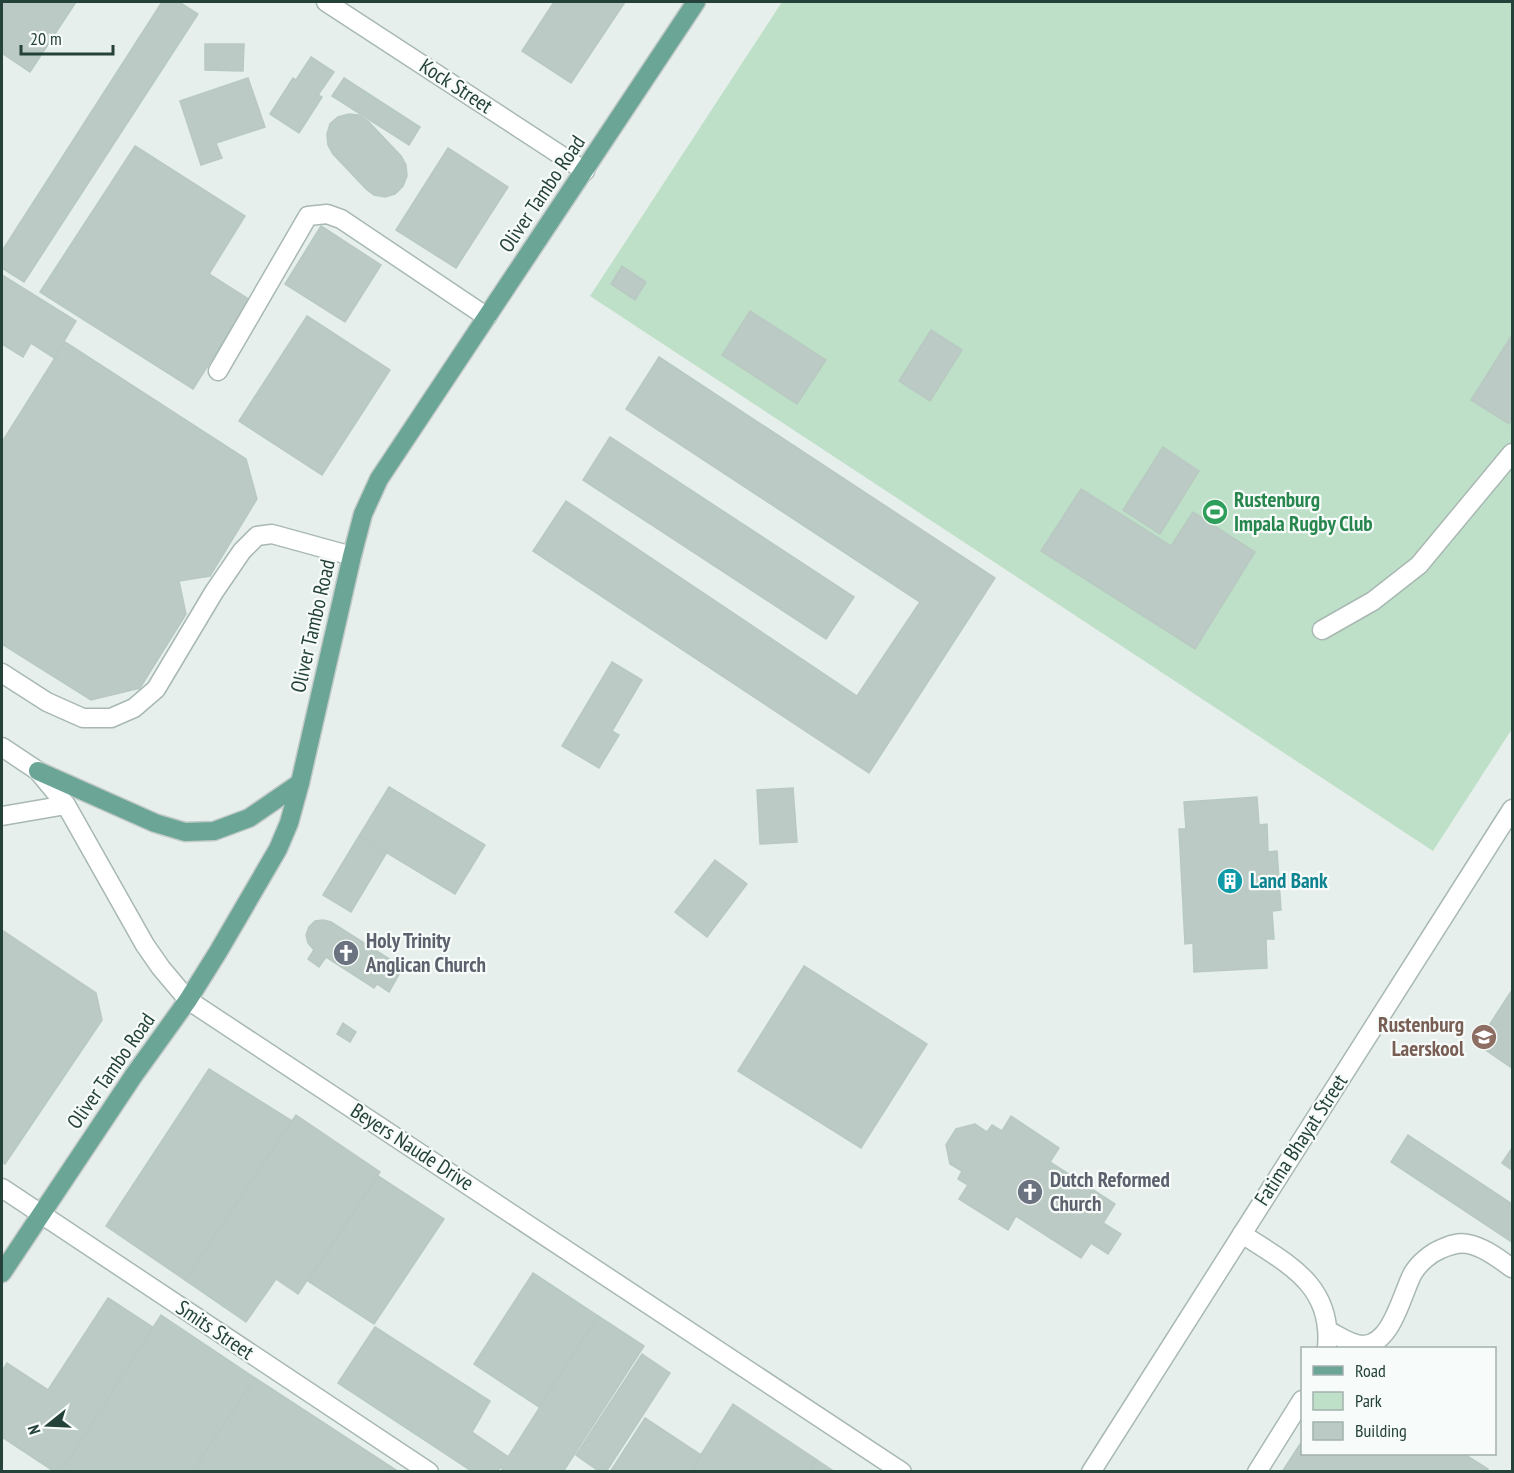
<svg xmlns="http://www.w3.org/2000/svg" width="1514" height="1473" font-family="'PT Sans Narrow',sans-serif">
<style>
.green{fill:#bfe0c8}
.building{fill:#bbcac4;stroke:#b8c9c2;stroke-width:1.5}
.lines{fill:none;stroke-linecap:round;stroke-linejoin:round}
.minor-casing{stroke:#a8b8b2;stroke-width:21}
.major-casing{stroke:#c2cac8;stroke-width:21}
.minor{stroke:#fff;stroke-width:18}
.major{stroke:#6aa596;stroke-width:18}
.labels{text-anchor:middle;stroke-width:4.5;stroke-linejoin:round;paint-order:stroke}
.street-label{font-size:21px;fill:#24423a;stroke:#f7fbf9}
.leisure-label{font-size:21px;font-weight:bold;fill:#27864d;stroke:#f7fbf9;text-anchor:start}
.culture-label{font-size:21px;font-weight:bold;fill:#0d838f;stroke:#f7fbf9;text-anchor:start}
.worship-label{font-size:21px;font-weight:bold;fill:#5b616d;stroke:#f7fbf9;text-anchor:start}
.education-label{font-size:21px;font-weight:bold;fill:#785e54;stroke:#f7fbf9;text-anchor:end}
</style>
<rect width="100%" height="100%" fill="#e6efeb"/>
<!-- green -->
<polygon class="green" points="782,2 1512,2 1512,729 1433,851 590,296"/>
<!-- building -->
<g class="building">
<polygon points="2,2 76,2 30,72 2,53"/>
<polygon points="162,2 179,2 198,14 24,282 2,268 2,251"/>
<polygon points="554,2 625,2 571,83 522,51"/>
<polygon points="205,44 244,44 243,71 205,70"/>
<polygon points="311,57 334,72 318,95 322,97 299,133 270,114 293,78 296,80"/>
<polygon points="248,78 265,127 216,143 222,158 201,165 180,101"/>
<polygon points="344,78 420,127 409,145 332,96"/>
<polygon points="349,114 359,115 368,121 401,156 406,165 407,176 403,186 395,194 385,197 374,195 366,189 333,154 328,145 327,134 330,124 338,117"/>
<polygon points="135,146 245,216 209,274 250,300 193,389 40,292"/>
<polygon points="448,148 508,187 456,268 396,230"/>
<polygon points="321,226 381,265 345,322 285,284"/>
<polygon points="622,266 646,282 635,300 611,284"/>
<polygon points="2,275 76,321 54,358 31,343 23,357 2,344"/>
<polygon points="750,311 826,360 797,404 722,355"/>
<polygon points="307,316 390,370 322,475 239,421"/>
<polygon points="931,330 962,350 930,401 899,381"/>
<polygon points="1512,335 1512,418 1509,424 1471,400"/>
<polygon points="65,342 246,459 257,499 210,576 179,581 186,614 140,688 91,700 2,644 2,442"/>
<polygon points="659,357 995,578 869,773 533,551 566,501 857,696 920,602 626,409"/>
<polygon points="610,437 854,597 826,639 583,480"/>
<polygon points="1163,447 1199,471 1160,534 1123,510"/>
<polygon points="1081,489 1171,546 1193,512 1255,552 1195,649 1041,551"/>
<polygon points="612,662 642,680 612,731 619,735 599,768 562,746"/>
<polygon points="389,787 485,845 455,894 359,836"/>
<polygon points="793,788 797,842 760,844 757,790"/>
<polygon points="1257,797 1259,825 1267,824 1268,852 1277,851 1281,910 1272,911 1274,939 1266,939 1267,968 1194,972 1193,943 1185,944 1179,829 1186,829 1184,802"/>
<polygon points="359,836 387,852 351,912 323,895"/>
<polygon points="715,860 747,884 707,937 675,912"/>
<polygon points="323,920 331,922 391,960 389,963 401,971 389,992 377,984 374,988 326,957 319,967 308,959 314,950 308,943 306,935 309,927 315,921"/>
<polygon points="2,930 96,993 102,1020 5,1164 2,1162"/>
<polygon points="804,966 927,1044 861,1148 738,1071"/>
<polygon points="1512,990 1512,1068 1477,1044"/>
<polygon points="343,1023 356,1032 350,1042 337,1034"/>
<polygon points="209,1069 292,1121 185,1280 106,1226"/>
<polygon points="296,1115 380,1172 298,1294 276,1279 246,1322 185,1280"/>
<polygon points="1011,1116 1059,1148 1050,1162 1115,1204 1103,1223 1121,1234 1108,1254 1091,1243 1081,1258 1016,1216 1008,1230 959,1199 968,1185 958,1179 962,1171 950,1164 946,1145 956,1129 975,1124 987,1132 992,1125 1002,1131"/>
<polygon points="1408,1135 1512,1204 1512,1242 1391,1162"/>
<polygon points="1512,1148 1512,1170 1502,1163"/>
<polygon points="378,1176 444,1219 374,1324 308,1281"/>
<polygon points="533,1273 598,1316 539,1407 474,1364"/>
<polygon points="108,1298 154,1328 61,1472 55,1472 2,1437 2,1371 7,1363 48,1390"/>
<polygon points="161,1315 255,1378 192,1472 61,1472"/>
<polygon points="598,1316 644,1346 563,1472 506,1472 501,1468"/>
<polygon points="375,1327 490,1401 472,1432 507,1456 497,1472 473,1472 338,1383"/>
<polygon points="642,1354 670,1373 606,1472 600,1472 576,1455"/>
<polygon points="255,1378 396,1470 395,1472 192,1472"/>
<polygon points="733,1404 817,1460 810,1472 690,1472"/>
<polygon points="645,1418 701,1455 690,1472 610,1472"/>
<polygon points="1302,1441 1302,1454 1464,1454 1488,1469 1486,1472 1282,1472"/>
<polygon points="817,1460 835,1472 810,1472"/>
</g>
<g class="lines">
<!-- minor casing -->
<g class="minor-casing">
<g id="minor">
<polyline points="326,2 585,171"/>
<polyline points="218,371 308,216 327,214 341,219 487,317"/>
<polyline points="1322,630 1373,601 1419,565 1512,453"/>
<polyline points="2,673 47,702 83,718 111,718 134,708 156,689 214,592 242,551 257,536 272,534 352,556"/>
<polyline points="2,747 38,771 66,805 145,945 161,968 188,1000 902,1472"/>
<polyline points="2,816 66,805"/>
<polyline points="2,1188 429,1472"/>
<path d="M1242,1234c46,30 91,51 85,114"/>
<path d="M1329,1331c10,5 22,14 34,14 29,0 39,-52 50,-72 6,-10 18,-20 28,-24 9,-4 17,-7 27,-5 16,3 31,15 44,24"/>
<polyline points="1091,1472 1512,809"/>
<polyline points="1257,1472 1302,1400"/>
</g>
</g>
<!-- major casing -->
<g class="major-casing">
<g id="major">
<polyline points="38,771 155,823 185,832 214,831 249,818 300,783"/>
<polyline points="2,1273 134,1075 188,1000 218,952 278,849 289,823 300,783 352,556 363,514 379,479 696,2"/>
</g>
</g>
<!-- minor -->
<use href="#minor" class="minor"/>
<!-- major -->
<use href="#major" class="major"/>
</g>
<!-- icons -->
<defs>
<g id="stadium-disc" transform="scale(1.35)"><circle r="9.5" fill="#2e9e5b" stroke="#f7fbf9"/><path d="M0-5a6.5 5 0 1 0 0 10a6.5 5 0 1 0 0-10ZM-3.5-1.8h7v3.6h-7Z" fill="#fff"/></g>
<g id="building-disc" transform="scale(1.35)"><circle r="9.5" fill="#0f9aa8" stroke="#f7fbf9"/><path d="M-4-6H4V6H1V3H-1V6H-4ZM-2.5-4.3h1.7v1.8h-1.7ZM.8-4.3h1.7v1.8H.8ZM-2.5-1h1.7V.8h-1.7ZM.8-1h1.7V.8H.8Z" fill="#fff"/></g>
<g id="church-disc" transform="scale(1.35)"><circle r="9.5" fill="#6b7280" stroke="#f7fbf9"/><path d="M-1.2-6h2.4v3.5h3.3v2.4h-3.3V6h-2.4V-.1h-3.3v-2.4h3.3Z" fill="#fff"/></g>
<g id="school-disc" transform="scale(1.35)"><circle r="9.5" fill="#8d6e63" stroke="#f7fbf9"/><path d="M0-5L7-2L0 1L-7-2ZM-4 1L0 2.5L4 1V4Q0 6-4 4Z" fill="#fff"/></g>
</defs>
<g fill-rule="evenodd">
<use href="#stadium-disc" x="1215" y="512"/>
<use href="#building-disc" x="1230" y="881"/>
<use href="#church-disc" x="346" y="953"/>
<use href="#school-disc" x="1484" y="1037"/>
<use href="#church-disc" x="1030" y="1192"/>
</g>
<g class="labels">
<!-- street labels -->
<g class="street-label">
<text transform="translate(456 86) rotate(33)" y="7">Kock Street</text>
<text transform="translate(542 194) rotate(-56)" y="7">Oliver Tambo Road</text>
<text transform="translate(313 626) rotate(-77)" y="7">Oliver Tambo Road</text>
<text transform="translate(111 1071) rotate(-55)" y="7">Oliver Tambo Road</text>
<text transform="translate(1301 1140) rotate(-57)" y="7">Fatima Bhayat Street</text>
<text transform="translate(412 1147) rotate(33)" y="7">Beyers Naude Drive</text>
<text transform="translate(215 1330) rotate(34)" y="7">Smits Street</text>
</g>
<!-- leisure labels -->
<g class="leisure-label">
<text x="1234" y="507">Rustenburg<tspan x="1234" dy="24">Impala Rugby Club</tspan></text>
</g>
<!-- culture labels -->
<g class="culture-label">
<text x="1250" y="888">Land Bank</text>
</g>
<!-- worship labels -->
<g class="worship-label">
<text x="366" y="948">Holy Trinity<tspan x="366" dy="24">Anglican Church</tspan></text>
<text x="1050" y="1187">Dutch Reformed<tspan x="1050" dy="24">Church</tspan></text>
</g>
<!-- education labels -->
<g class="education-label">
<text x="1464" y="1032">Rustenburg<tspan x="1464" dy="24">Laerskool</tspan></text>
</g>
</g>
<!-- border -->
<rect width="1514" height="1473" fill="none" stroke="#24423a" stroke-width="6"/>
<!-- legend -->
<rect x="1301" y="1347" width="195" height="108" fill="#f7fbf9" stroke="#a3b1ad" stroke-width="1.5"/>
<rect x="1313" y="1366" width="30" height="9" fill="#6aa596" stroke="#a3b1ad" stroke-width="1.5"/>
<text x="1355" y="1377" font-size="18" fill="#24423a">Road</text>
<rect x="1313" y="1392" width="30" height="18" fill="#bfe0c8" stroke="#a3b1ad" stroke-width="1.5"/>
<text x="1355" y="1407" font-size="18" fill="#24423a">Park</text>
<rect x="1313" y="1422" width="30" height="18" fill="#bbcac4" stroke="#a3b1ad" stroke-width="1.5"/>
<text x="1355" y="1437" font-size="18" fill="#24423a">Building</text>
<!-- north arrow -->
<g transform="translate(48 1425) rotate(252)" stroke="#f7fbf9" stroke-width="4.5" paint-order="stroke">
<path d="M0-4.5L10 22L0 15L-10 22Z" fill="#24423a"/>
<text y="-9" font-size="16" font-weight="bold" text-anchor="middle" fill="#24423a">N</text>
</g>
<!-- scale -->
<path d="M21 45v9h92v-9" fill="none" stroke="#24423a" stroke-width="3"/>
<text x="30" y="45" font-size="18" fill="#24423a" stroke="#f7fbf9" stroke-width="4.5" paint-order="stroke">20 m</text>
</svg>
